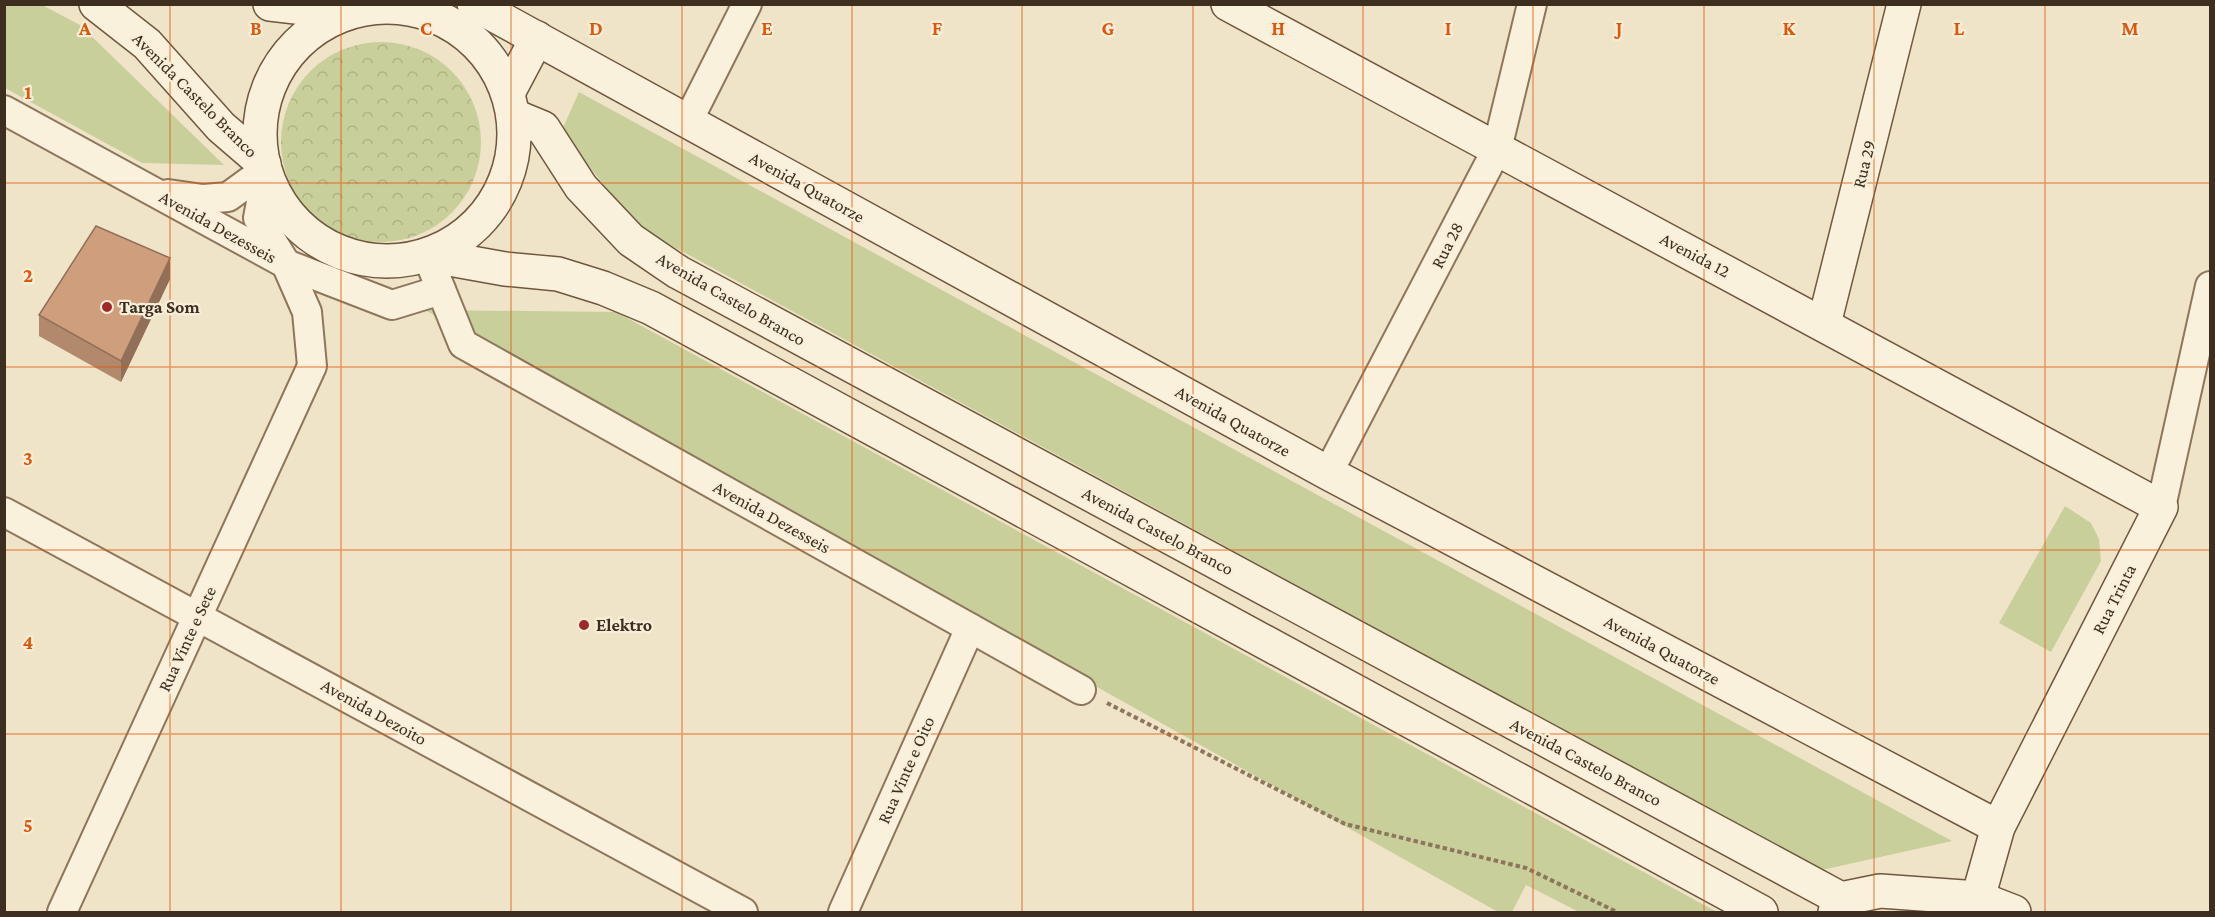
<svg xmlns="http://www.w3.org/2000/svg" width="2215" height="917" font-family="'Crimson Pro',serif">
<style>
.grass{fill:#c9cf9b}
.park{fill:url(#park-crowns)}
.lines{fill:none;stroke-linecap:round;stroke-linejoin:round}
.street-casing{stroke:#8d765c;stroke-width:32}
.secondary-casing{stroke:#6f573f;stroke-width:36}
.path{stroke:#8d765c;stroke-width:4;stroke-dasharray:4.5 3;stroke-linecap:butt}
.street{stroke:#faf1dc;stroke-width:28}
.secondary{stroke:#faf1dc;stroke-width:33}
.wall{fill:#b2896c}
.shaded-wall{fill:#916f58}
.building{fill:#cf9f7d;stroke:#916f58;stroke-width:1.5}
.grid{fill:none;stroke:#df570d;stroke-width:1.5;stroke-opacity:0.55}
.poi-dot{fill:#9e2a2b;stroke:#f7eed8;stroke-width:2}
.labels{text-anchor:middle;stroke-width:4.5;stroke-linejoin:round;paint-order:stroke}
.street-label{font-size:18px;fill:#3d2e20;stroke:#f7eed8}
.poi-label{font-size:18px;font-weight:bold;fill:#3d2e20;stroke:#f7eed8;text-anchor:start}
.grid-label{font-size:20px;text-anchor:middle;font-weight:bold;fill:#df570d;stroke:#f7eed8;stroke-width:4.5;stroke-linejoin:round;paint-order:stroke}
</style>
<defs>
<pattern id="park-crowns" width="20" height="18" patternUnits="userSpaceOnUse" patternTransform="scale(1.5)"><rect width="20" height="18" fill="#c9cf9b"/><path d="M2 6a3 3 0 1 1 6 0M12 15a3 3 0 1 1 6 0" fill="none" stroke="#aeb285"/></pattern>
</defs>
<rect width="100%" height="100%" fill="#f0e4c8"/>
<!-- grass -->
<g class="grass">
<polygon points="5,4 42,5 80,25 224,165 142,163 5,88"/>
<polygon points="579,92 1952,841 1822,870 639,228 561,132"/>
<polygon points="425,310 616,312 1717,912 1579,912 1526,885 1512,912 1498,912"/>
<polygon points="2065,506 2091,523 2099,539 2101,561 2051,652 1999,623"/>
</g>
<!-- park -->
<circle class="park" cx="381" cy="142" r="100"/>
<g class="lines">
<!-- street casing -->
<g class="street-casing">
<g id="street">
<polyline points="4,110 286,264 392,305 441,290"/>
<polyline points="688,121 747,4"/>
<polyline points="168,194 203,199 228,197 265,170"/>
<polyline points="427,255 463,344 1081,690"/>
<polyline points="1328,473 1497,149 1532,4"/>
<polyline points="2161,507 2210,286"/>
<polyline points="4,512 743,912"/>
<polyline points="62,912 312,366 307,312 286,264 258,218 266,175"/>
<polyline points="843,912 970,628"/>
</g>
</g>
<!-- secondary casing -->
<g class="secondary-casing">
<g id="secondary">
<polyline points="96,4 147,44 221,127 264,164"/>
<polyline points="270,4 347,13"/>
<polyline points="474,4 1328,473 1998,827"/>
<polyline points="1228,4 2161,507 1998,827 1978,898"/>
<circle cx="387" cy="134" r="127"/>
<polyline points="509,91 537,38"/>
<polyline points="514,116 543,128 581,187 631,240 678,272 1841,899"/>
<polyline points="427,255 505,269 558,274 603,288 651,308 1761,912"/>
<polyline points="1824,324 1904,4"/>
<polyline points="1835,912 1841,899 1880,891 1978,898 2014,912"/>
</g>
</g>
<!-- path -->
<polyline class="path" points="1107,703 1345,824 1526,868 1617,912"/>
<!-- street -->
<use href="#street" class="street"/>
<!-- secondary -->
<use href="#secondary" class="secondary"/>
</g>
<!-- wall -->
<polygon class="wall" points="170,279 121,382 39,336 39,315"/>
<!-- shaded-wall -->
<polygon class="shaded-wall" points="170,258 170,279 121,382 121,361"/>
<!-- building -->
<polygon class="building" points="96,226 170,258 121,361 39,315"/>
<!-- grid -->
<path class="grid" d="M170,4v908M341,4v908M511,4v908M682,4v908M852,4v908M1022,4v908M1193,4v908M1363,4v908M1533,4v908M1704,4v908M1874,4v908M2045,4v908M4,183h2206M4,367h2206M4,550h2206M4,734h2206"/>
<!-- markers -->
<g class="poi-dot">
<circle cx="107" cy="307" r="6"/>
<circle cx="584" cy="625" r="6"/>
</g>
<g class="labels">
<!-- street labels -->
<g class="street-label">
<text transform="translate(195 95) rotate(45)" y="6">Avenida Castelo Branco</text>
<text transform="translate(1864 164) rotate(-76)" y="6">Rua 29</text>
<text transform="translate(807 187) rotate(29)" y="6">Avenida Quatorze</text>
<text transform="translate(218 227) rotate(29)" y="6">Avenida Dezesseis</text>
<text transform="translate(1447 245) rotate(-63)" y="6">Rua 28</text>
<text transform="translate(1695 255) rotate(28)" y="6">Avenida 12</text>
<text transform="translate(731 299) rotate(30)" y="6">Avenida Castelo Branco</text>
<text transform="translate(1233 421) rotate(29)" y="6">Avenida Quatorze</text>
<text transform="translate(772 517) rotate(29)" y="6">Avenida Dezesseis</text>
<text transform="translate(1158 531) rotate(28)" y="6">Avenida Castelo Branco</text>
<text transform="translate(2114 599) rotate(-63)" y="6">Rua Trinta</text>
<text transform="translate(187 639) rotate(-65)" y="6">Rua Vinte e Sete</text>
<text transform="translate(1662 650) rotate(28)" y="6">Avenida Quatorze</text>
<text transform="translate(374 712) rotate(29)" y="6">Avenida Dezoito</text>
<text transform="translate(1586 762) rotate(28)" y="6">Avenida Castelo Branco</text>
<text transform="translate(906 770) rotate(-66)" y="6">Rua Vinte e Oito</text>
</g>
<!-- poi labels -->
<g class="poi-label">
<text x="119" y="313">Targa Som</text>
<text x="596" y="631">Elektro</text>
</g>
</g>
<g class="grid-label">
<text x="85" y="35">A</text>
<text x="256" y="35">B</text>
<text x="426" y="35">C</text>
<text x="596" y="35">D</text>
<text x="767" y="35">E</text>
<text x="937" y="35">F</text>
<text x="1108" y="35">G</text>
<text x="1278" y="35">H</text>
<text x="1448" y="35">I</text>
<text x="1619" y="35">J</text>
<text x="1789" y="35">K</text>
<text x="1959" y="35">L</text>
<text x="2130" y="35">M</text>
<text x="28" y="99">1</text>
<text x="28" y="282">2</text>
<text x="28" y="465">3</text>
<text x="28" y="649">4</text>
<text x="28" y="832">5</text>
</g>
<!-- border -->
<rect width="2215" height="917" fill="none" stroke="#3d2e20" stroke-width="12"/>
</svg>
